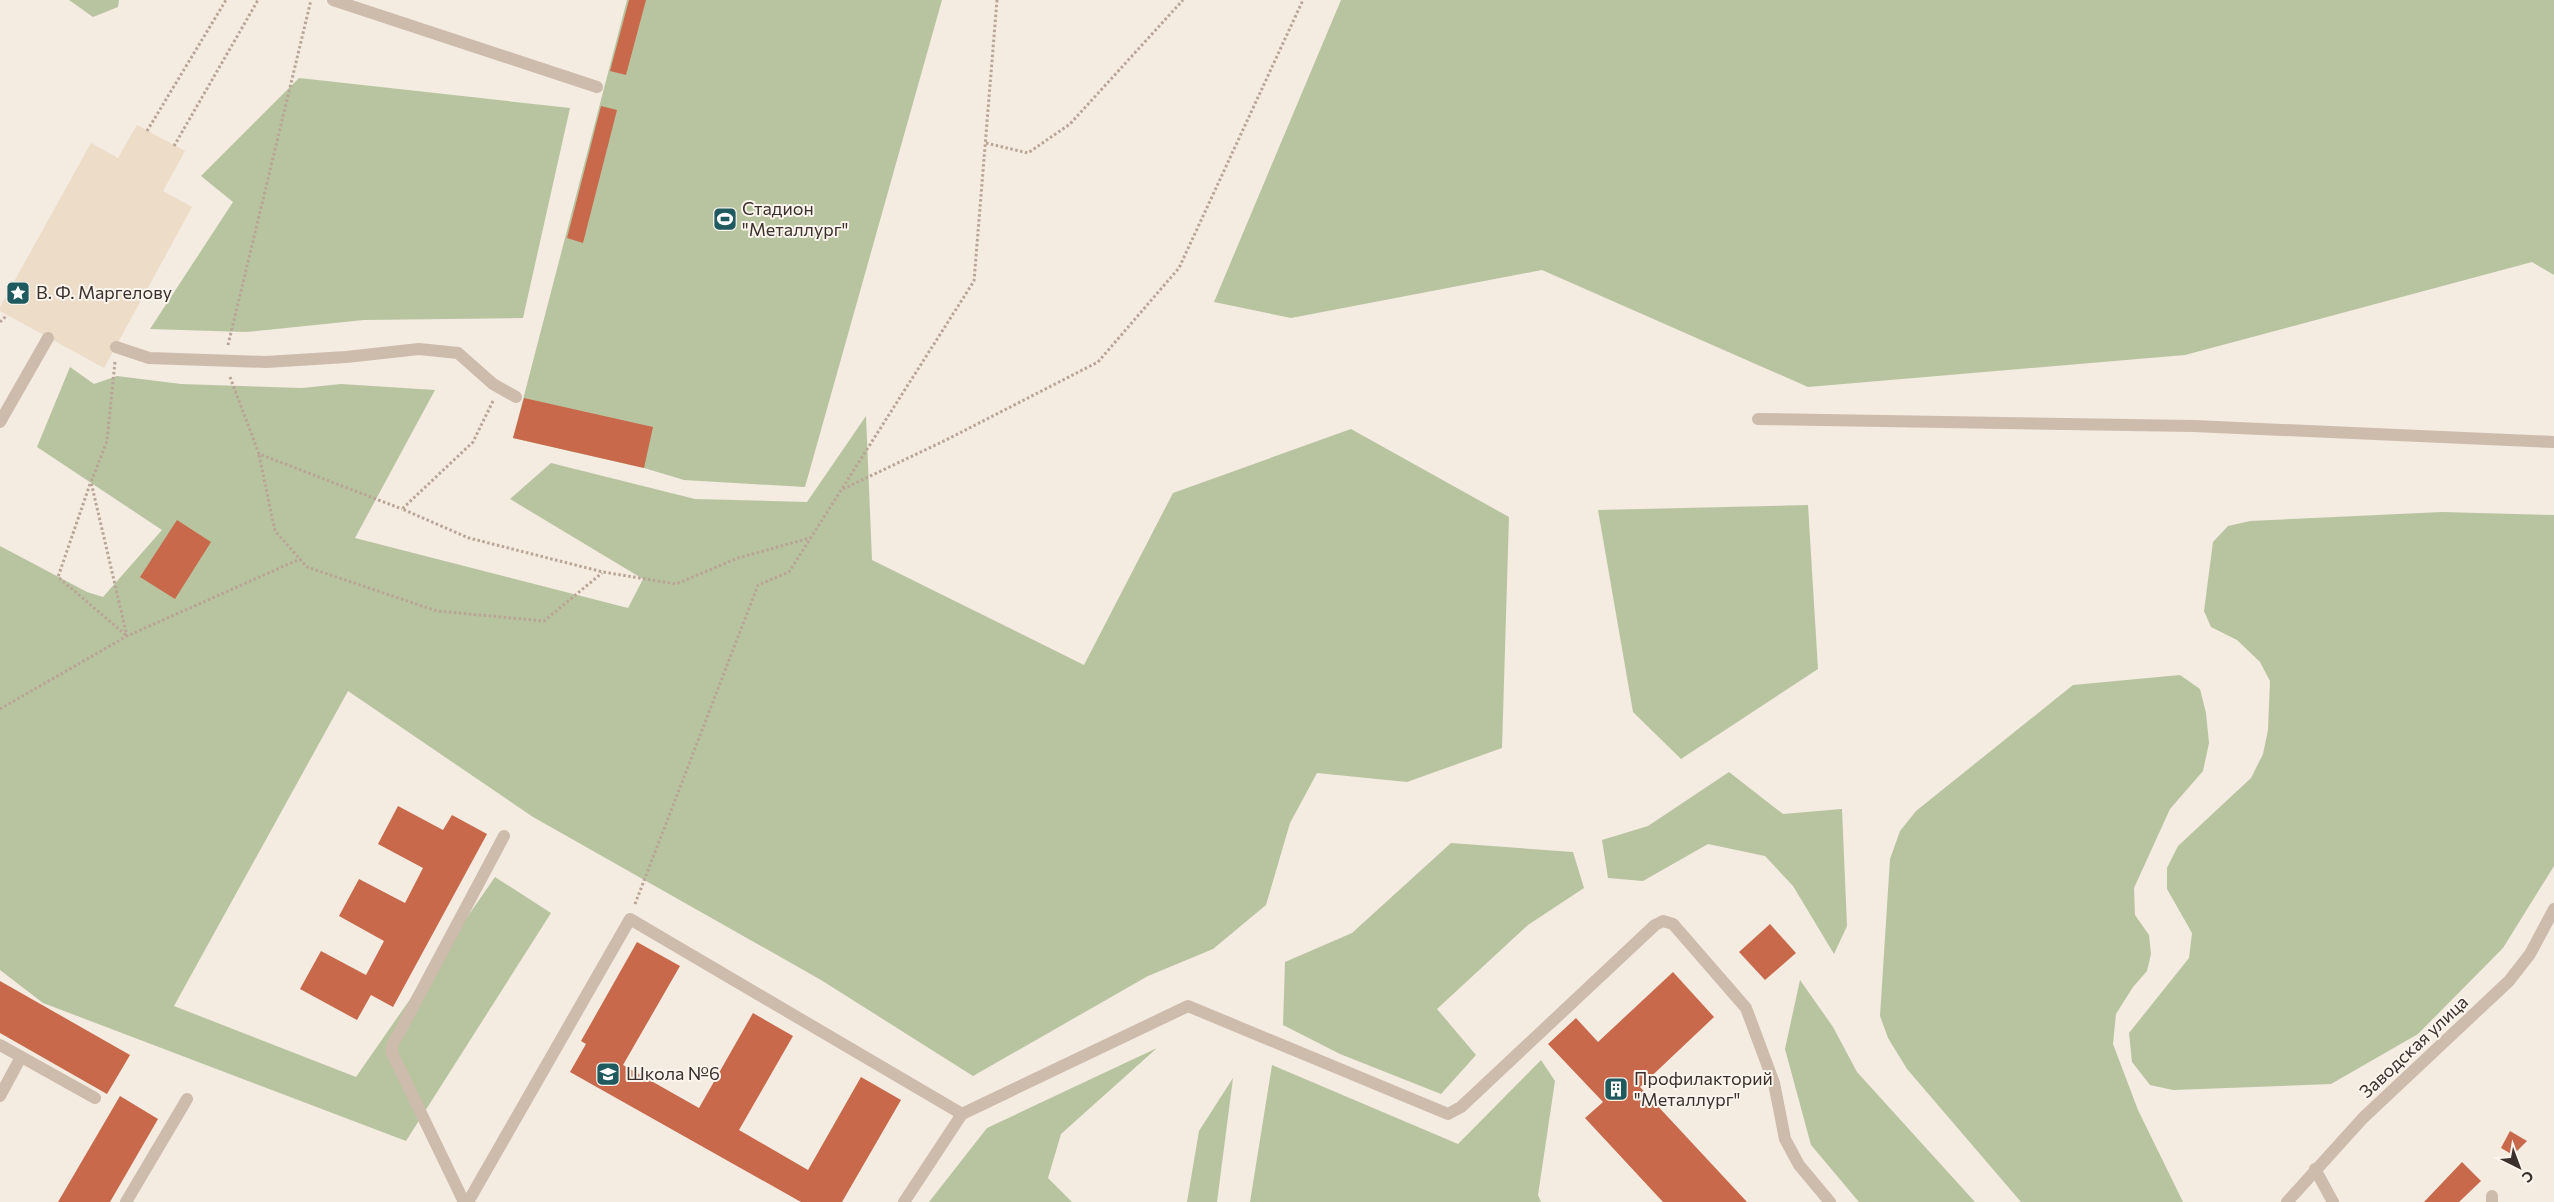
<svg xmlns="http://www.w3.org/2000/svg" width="2554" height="1202" font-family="Commissioner,sans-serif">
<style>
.green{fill:#b8c4a0}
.plaza{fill:#ecdcc8}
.building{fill:#c8694b}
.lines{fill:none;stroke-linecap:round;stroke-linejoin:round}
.path{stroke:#b9a596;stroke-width:3;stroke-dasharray:2.5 2.5;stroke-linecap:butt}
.minor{stroke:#cdbbac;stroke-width:12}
.labels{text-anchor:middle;stroke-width:4;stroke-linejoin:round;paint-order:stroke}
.poi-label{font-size:18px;fill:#3b302b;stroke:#fbf5ee;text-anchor:start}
.street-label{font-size:18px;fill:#3b302b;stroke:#fbf5ee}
</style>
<rect width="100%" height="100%" fill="#f4ebe1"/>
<!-- green -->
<g class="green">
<polygon points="69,0 119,0 118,7 93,17"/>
<polygon points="627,0 942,0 805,487 684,480 644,468 513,438"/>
<polygon points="1341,0 2554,0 2554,275 2532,262 2185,355 1808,387 1542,270 1291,318 1214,302"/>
<polygon points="299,78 570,108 523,318 364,320 246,332 150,329 233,202 201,176"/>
<polygon points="70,367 94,384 117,376 181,384 302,388 341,384 435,390 355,538 628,608 643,579 510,499 551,463 695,499 807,502 866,416 872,560 1084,665 1173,493 1351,429 1509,517 1502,748 1407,782 1317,773 1290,823 1266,905 1213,949 1148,976 973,1076 821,980 533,817 348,691 174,1006 356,1077 495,877 551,913 406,1141 43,1003 0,970 0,546 87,592 103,597 162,530 37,447"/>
<polygon points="1808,505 1818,669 1681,759 1633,712 1598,510"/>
<polygon points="2442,512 2554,515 2554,866 2503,948 2418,1034 2331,1084 2173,1090 2150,1085 2132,1062 2129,1033 2189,958 2192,933 2167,889 2167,868 2178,846 2251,778 2263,754 2268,730 2270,681 2260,662 2237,640 2211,627 2204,611 2213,542 2228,526 2250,521"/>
<polygon points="2180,675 2200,689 2206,713 2209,743 2203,771 2170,809 2134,888 2135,915 2149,935 2151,954 2147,971 2133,987 2116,1014 2113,1044 2138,1110 2183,1202 2021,1202 1907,1069 1888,1038 1880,1016 1890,859 1900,831 1916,811 2073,685"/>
<polygon points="1729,772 1783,814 1842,809 1847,926 1834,954 1793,886 1765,856 1708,844 1643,881 1608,878 1602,840 1648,826"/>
<polygon points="1451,843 1573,852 1584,888 1528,925 1437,1009 1476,1055 1441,1094 1340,1054 1283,1025 1285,962 1352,933"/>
<polygon points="1800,980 1833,1027 1857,1072 1975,1202 1859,1202 1811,1145 1785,1049"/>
<polygon points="1157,1048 1061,1134 1048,1178 1072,1202 929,1202 987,1128"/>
<polygon points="1541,1060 1555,1081 1538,1195 1541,1202 1250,1202 1272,1065 1458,1144"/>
<polygon points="1233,1078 1217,1202 1187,1202 1199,1131"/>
</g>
<!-- plaza -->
<polygon class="plaza" points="137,125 185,151 163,191 192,207 104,368 0,311 0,307 91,143 118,158"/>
<!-- building -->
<g class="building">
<polygon points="629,0 646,0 626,75 610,71"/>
<polygon points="601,106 617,110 583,243 567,238"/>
<polygon points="524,398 653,427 644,468 513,438"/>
<polygon points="177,520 211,542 175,599 140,577"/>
<polygon points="398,806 443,830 452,815 487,834 393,1007 371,995 357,1020 300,989 321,951 366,975 384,941 339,916 359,879 405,903 423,868 378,844"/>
<polygon points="1770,924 1796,953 1765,980 1739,952"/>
<polygon points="637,942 680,966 623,1065 699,1108 753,1013 793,1036 739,1130 808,1170 861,1077 901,1100 842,1202 801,1202 570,1072 586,1044 581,1041"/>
<polygon points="1673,972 1714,1017 1640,1087 1747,1202 1663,1202 1585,1118 1603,1102 1548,1044 1576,1018 1598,1042"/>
<polygon points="0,981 130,1055 107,1094 0,1033"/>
<polygon points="120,1096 158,1119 110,1202 58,1202"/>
<polygon points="2510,1131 2527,1141 2513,1155 2501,1148"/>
<polygon points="2462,1162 2481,1181 2459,1202 2424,1202"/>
</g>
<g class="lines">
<!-- path -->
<g class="path">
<polyline points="147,131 226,0"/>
<polyline points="986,143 1028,153 1070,124 1183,0"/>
<polyline points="174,146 258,0"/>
<polyline points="0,322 7,315"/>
<polyline points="228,345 311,0"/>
<polyline points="115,362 107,441 91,482 127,636"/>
<polyline points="230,377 259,454 402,509"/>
<polyline points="493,401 473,442 402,509 469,538 603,572 676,584 738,558 810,538"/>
<polyline points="259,455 275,531 307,567 437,611 544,621 602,573"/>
<polyline points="90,484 58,577 127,636"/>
<polyline points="843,489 946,440 1098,362 1179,268 1303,0"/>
<polyline points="0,709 127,636 300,559"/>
<polyline points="635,904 758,585 789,572 974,281 997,0"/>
</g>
<!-- minor -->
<g class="minor">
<polyline points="333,0 597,87"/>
<polyline points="116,347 149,358 266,362 346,357 419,349 458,353 493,384 516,397"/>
<polyline points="1758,419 2194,426 2554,442"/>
<polyline points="0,422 48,338"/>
<polyline points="0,1045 95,1098"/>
<polyline points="0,1096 21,1057"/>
<polyline points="2315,1169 2333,1202"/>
<polyline points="126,1202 187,1099"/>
<polyline points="464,1202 392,1053 392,1046 504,836"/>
<polyline points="468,1202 630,919 962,1114"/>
<polyline points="904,1202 962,1114 1188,1006 1448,1114 1461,1107 1655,925 1663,921 1673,924 1746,1008 1774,1083 1785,1139 1799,1165 1830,1202"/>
<polyline points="2287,1202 2363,1118 2509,981 2530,954 2554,909"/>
<polyline points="2492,1202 2492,1196"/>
</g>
</g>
<!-- icons -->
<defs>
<g id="stadium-square" transform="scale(1.25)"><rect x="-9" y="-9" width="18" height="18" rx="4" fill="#1f5a5e" stroke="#fbf5ee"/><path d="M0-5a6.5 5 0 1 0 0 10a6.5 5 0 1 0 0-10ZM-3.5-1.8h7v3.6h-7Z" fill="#fff"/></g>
<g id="sight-square" transform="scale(1.25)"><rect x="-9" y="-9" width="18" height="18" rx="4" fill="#1f5a5e" stroke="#fbf5ee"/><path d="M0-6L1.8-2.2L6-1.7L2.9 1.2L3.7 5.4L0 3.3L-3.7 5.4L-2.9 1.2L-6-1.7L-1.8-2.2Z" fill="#fff"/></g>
<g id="school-square" transform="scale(1.25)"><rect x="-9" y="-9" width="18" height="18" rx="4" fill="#1f5a5e" stroke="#fbf5ee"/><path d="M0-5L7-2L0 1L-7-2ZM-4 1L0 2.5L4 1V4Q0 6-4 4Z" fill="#fff"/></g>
<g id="building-square" transform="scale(1.25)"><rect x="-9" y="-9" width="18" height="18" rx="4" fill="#1f5a5e" stroke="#fbf5ee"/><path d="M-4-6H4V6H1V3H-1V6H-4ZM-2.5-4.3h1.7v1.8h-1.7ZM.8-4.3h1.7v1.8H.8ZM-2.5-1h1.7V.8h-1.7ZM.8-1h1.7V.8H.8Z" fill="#fff"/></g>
</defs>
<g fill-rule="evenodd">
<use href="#stadium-square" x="725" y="219"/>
<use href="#sight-square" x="18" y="293"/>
<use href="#school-square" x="608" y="1074"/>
<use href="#building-square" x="1616" y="1089"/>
</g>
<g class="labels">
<!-- poi labels -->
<g class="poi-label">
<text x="742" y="215">Стадион<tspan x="742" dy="21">"Металлург"</tspan></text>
<text x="36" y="299">В. Ф. Маргелову</text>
<text x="626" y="1080">Школа №6</text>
<text x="1634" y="1085">Профилакторий<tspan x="1634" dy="21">"Металлург"</tspan></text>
</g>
<!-- street labels -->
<g class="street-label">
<text transform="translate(2414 1047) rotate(-43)" y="6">Заводская улица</text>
</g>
</g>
<!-- north arrow -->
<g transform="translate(2519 1167) rotate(138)" stroke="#fbf5ee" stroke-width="4" paint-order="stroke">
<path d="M0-4L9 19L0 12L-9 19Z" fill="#3b302b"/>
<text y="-8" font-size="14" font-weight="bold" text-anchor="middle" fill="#3b302b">С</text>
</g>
</svg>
